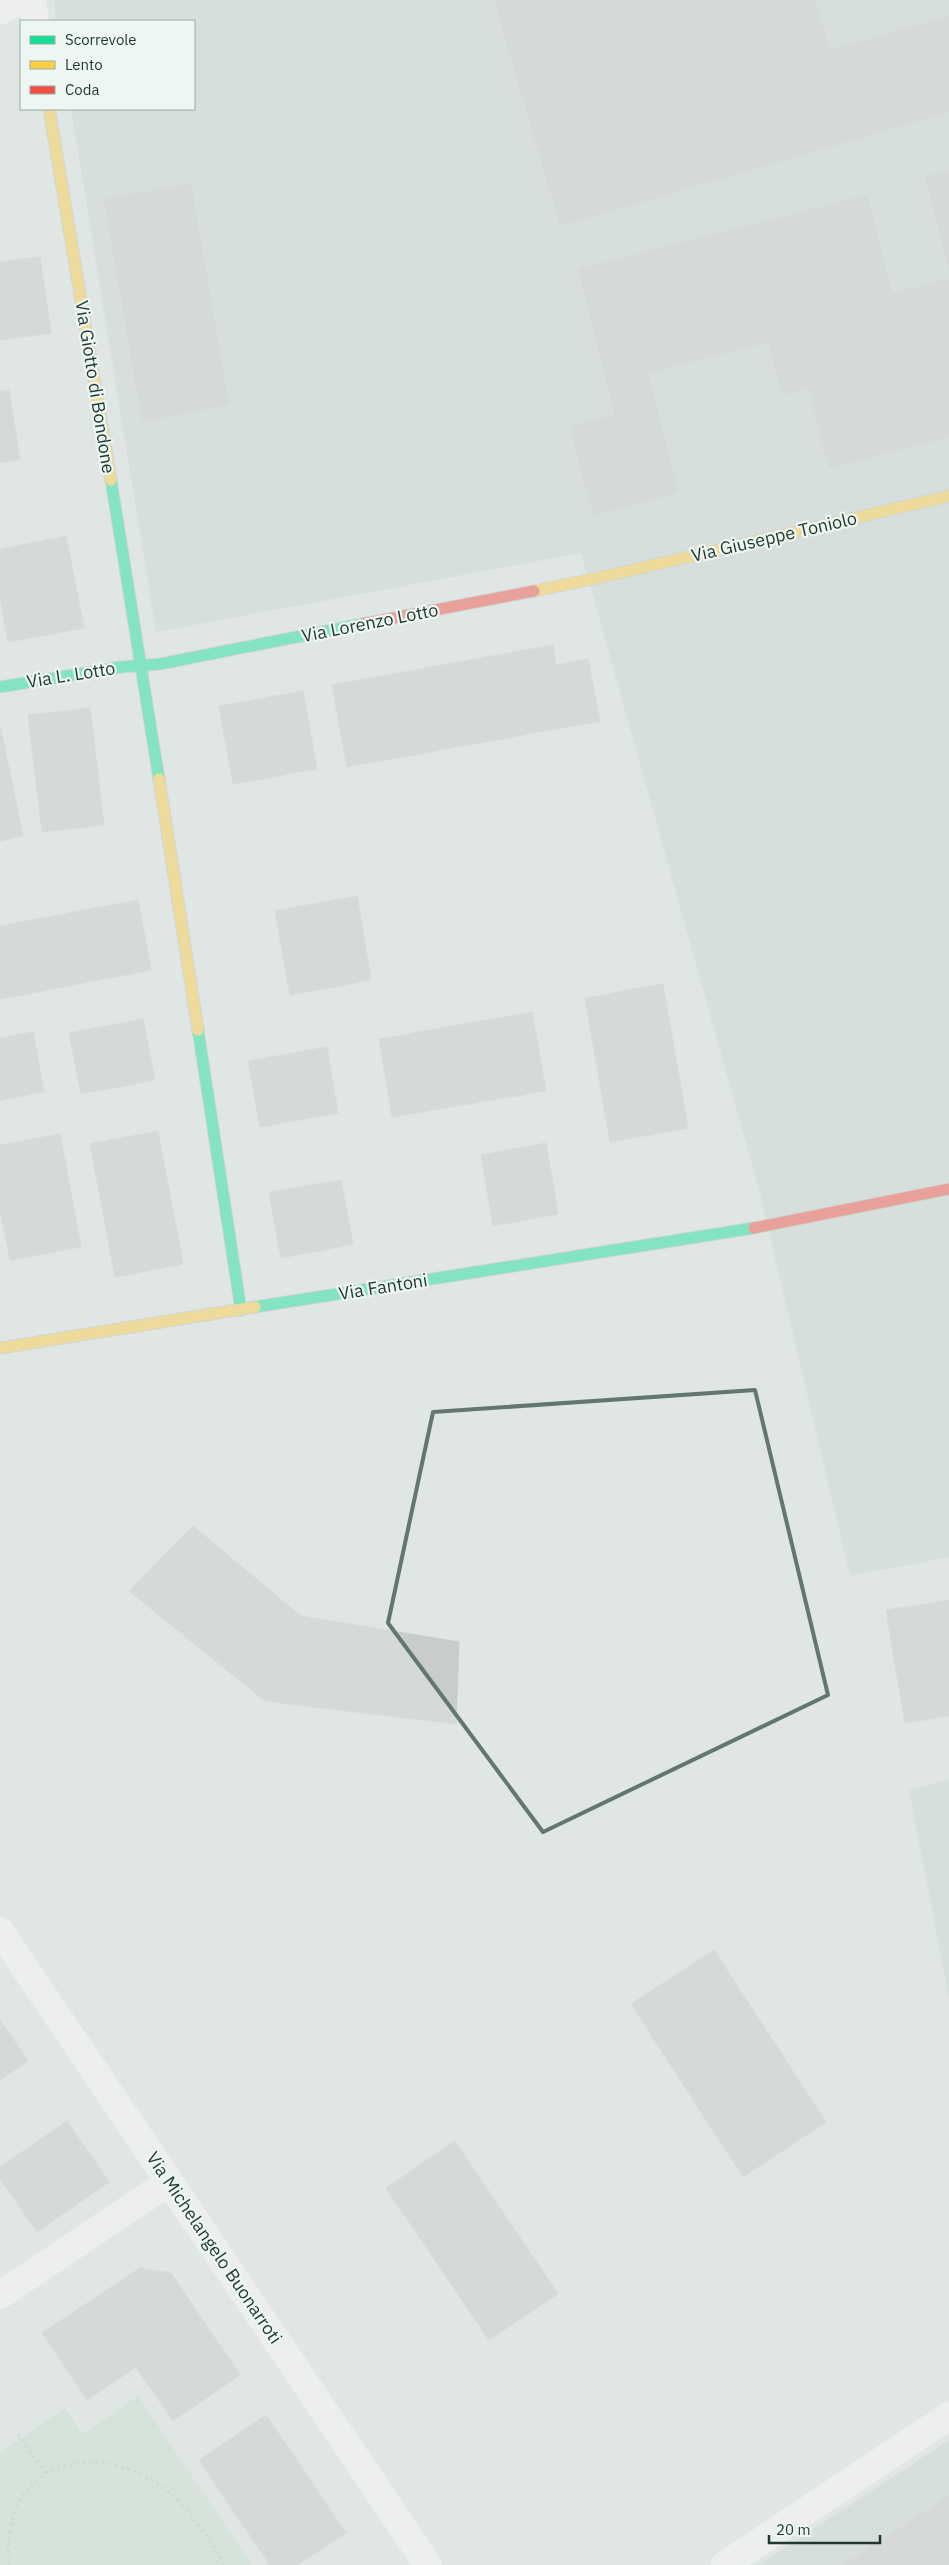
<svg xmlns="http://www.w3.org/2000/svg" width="949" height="2565" font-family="'IBM Plex Sans',sans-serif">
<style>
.built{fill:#cdd8d3}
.green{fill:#c8e0ce}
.building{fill:#c8cdcb;stroke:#c9cfcc}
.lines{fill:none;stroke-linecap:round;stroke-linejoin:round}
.fast-casing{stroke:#b9c3be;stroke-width:13}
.slow-casing{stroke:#b9c3be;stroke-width:13}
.jam-casing{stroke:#b9c3be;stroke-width:13}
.path{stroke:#bec7c4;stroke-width:3;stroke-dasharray:2.5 4;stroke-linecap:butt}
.street{stroke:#fafbfb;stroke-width:28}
.fast{stroke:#16e098;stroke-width:11}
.slow{stroke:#ffcf43;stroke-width:11}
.jam{stroke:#f24e42;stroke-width:11}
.marked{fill:none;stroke:#63766f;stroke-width:4;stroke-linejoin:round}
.labels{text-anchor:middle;stroke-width:4.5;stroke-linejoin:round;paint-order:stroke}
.street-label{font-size:18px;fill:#1f3930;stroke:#edf6f1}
</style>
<rect width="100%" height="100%" fill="#e0e6e3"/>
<!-- built -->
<g class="built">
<polygon points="54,0 949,0 949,1557 850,1576 759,1190 581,553 156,632 71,109 194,109 194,21 56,21"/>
<polygon points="949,1779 949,1999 909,1790"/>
<polygon points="949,2440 949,2565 759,2565"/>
</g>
<!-- green -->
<polygon class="green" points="138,2396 252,2565 0,2565 0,2452 65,2408 82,2434"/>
<!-- building -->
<g class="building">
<polygon points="494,0 815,0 830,50 949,16 949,112 560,226"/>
<polygon points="949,170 949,269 925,176"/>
<polygon points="191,184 229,405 142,421 104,199"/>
<polygon points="867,195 892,293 949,279 949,437 829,468 809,388 782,395 768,342 648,373 679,493 593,515 570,426 615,415 578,269"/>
<polygon points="40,257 51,333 0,340 0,262"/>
<polygon points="9,390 20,460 0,463 0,391"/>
<polygon points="66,536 84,628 8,642 0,597 0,549"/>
<polygon points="553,645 556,665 588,659 600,721 347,767 332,685"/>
<polygon points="303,691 317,769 233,784 219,706"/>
<polygon points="90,708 104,825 42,832 28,715"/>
<polygon points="0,725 23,836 0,841"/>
<polygon points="357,896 371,980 290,995 275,911"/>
<polygon points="138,900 151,970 0,999 0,926"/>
<polygon points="663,984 688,1128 610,1142 585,998"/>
<polygon points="532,1012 546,1091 392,1117 379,1039"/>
<polygon points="143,1019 155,1080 81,1094 69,1033"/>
<polygon points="33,1032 44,1092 0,1100 0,1038"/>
<polygon points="327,1047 338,1113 260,1127 248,1061"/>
<polygon points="158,1131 183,1264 115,1277 90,1144"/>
<polygon points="60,1134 81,1247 10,1260 0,1209 0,1145"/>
<polygon points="546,1143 558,1214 493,1226 481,1155"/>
<polygon points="341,1180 353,1244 281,1258 269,1192"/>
<polygon points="193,1526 301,1616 459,1642 456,1724 265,1701 129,1591"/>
<polygon points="949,1600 949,1716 905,1723 886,1610"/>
<polygon points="714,1950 826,2122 743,2177 631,2004"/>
<polygon points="0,2020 28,2061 0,2080"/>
<polygon points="67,2121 109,2182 37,2232 0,2179 0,2167"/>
<polygon points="455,2141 558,2294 489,2340 386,2188"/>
<polygon points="140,2268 171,2273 240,2375 173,2421 136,2367 87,2400 42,2333"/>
<polygon points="266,2415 346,2533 297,2565 270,2565 199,2460"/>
<polygon points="949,2495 949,2565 843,2565"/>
</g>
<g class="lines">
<!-- fast casing -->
<g class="fast-casing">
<g id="fast">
<polyline points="111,480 159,779"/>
<polyline points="0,687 121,667 160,664 362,624"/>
<polyline points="198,1030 241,1310"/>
<polyline points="255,1307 754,1228"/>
</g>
</g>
<!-- slow casing -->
<g class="slow-casing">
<g id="slow">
<polyline points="49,109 111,480"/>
<polyline points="534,591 598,578 949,496"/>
<polyline points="159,779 198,1030"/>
<polyline points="0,1348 255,1307"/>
</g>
</g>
<!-- jam casing -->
<g class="jam-casing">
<g id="jam">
<polyline points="362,624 534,591"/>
<polyline points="754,1228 949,1189"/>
</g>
</g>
<!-- path -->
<g class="path">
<polyline points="18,2434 45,2473"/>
<path d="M9,2565c-9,-92 69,-129 144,-84 31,19 55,53 71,84"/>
</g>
<!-- street -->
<g class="street">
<polyline points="32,0 35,21"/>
<polyline points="0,11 20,0"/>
<polyline points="0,1931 428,2565"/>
<polyline points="0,2295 169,2182"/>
<polyline points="725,2565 949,2416"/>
</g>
<!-- fast -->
<use href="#fast" class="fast"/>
<!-- slow -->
<use href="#slow" class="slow"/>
<!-- jam -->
<use href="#jam" class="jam"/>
</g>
<!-- marked area -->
<path d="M0 0H949V2565H0ZM755,1390l73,305 -285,137 -155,-209 45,-211z" fill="#e0e6e3" fill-opacity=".55" fill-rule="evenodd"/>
<path class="marked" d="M755,1390l73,305 -285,137 -155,-209 45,-211z"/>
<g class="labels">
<!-- street labels -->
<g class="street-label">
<text transform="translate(95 387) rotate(81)" y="6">Via Giotto di Bondone</text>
<text transform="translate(774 537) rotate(-13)" y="6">Via Giuseppe Toniolo</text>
<text transform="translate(370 623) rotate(-11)" y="6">Via Lorenzo Lotto</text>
<text transform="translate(71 675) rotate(-9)" y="6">Via L. Lotto</text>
<text transform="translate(383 1287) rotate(-9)" y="6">Via Fantoni</text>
<text transform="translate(214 2248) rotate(56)" y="6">Via Michelangelo Buonarroti</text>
</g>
</g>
<!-- legend -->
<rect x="20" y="20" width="175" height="90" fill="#edf6f1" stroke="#9baaa4"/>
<rect x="30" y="36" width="25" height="8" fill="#16e098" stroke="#9baaa4"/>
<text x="65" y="45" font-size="15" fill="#1f3930">Scorrevole</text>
<rect x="30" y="61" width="25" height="8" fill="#ffcf43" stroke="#9baaa4"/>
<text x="65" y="70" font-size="15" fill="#1f3930">Lento</text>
<rect x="30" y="86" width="25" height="8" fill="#f24e42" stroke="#9baaa4"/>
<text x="65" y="95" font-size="15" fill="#1f3930">Coda</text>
<!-- scale -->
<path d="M769 2535v8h111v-8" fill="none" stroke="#1f3930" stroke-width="2.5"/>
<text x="776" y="2535" font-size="15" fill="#1f3930" stroke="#edf6f1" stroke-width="4" paint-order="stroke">20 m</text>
</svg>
